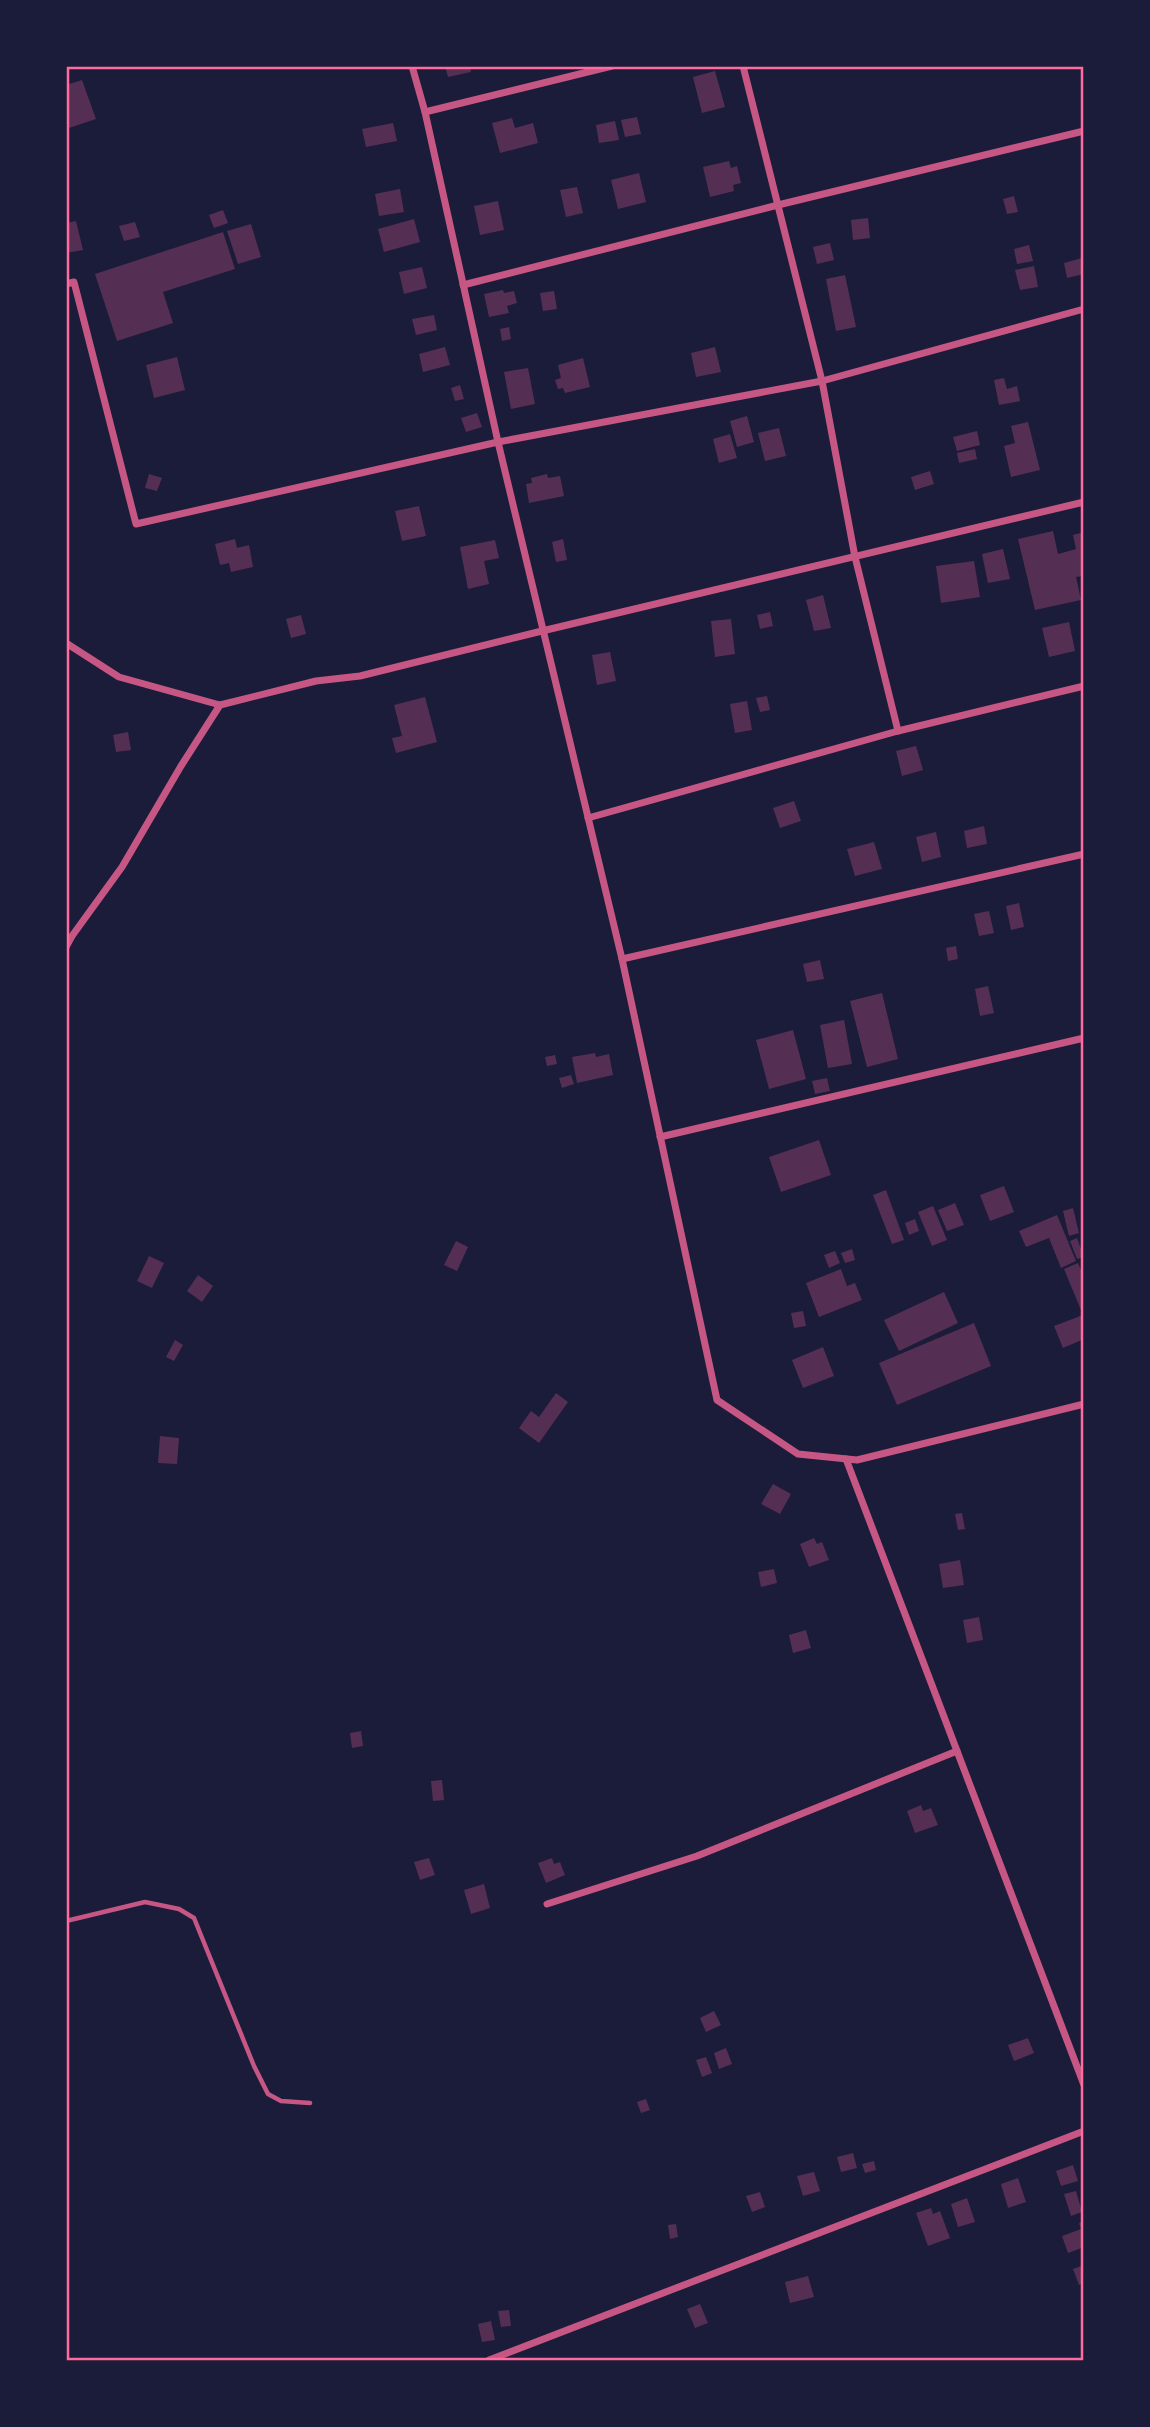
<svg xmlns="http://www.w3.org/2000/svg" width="1150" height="2427" font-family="Quicksand,sans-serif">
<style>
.building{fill:#542f53}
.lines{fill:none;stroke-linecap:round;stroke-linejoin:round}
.service{stroke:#c65784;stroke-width:4.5}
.minor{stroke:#c65784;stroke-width:7}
.neatline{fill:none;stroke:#ff6b9d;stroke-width:2.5}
</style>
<rect width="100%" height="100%" fill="#1b1b3a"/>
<!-- building -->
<g class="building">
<polygon points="445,66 470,66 471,72 448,77"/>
<polygon points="715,71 725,107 702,113 693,77"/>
<polygon points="82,80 96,119 66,129 66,85"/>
<polygon points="637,117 641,134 625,137 621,120"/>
<polygon points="512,118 515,128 533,123 538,143 500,153 492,123"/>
<polygon points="615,121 619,140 599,143 596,125"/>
<polygon points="393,123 397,141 366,147 362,129"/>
<polygon points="729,161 731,168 737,166 741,183 733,185 734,191 710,197 703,167"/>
<polygon points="639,173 646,202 618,209 611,180"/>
<polygon points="577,187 583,213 566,217 560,190"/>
<polygon points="400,189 404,212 379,216 375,194"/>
<polygon points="1014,196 1018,212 1007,214 1003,199"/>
<polygon points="498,201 504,230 480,235 474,206"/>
<polygon points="223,210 228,223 214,228 209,215"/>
<polygon points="868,218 870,238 853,240 851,220"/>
<polygon points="414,219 420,242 384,252 378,229"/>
<polygon points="76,221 83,250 66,253 66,223"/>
<polygon points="135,222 140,237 124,241 119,226"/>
<polygon points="251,224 261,257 238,264 227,231"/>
<polygon points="223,232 235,269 163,292 173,323 117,341 95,274"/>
<polygon points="830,243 834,260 817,264 813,247"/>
<polygon points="1029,245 1033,261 1017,264 1014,249"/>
<polygon points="1082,258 1084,274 1067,278 1064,263"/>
<polygon points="1034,266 1038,287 1020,290 1015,270"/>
<polygon points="422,267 427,288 404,294 399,272"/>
<polygon points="845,275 856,327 836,331 826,279"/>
<polygon points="503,290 504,293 514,291 517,303 507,306 509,313 489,317 484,294"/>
<polygon points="554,291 557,309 543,311 540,293"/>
<polygon points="434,315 437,330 416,335 412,319"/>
<polygon points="509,327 511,339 502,341 500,329"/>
<polygon points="445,347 450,365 423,372 419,354"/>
<polygon points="715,347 721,372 696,377 691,353"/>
<polygon points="177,357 185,390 154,398 146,365"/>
<polygon points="583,358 590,387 565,393 563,388 558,389 555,380 561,378 558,365"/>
<polygon points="528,368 535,404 511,409 504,372"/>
<polygon points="1004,378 1007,389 1017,386 1020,401 999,405 994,380"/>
<polygon points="460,385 464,399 455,401 451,388"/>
<polygon points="477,413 482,427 466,432 461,418"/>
<polygon points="747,416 754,442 737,447 730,421"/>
<polygon points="1028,422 1040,470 1011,477 1004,446 1015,443 1011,426"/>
<polygon points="779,428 786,456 765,461 758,433"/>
<polygon points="977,431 980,445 957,451 953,437"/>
<polygon points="730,434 737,458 719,463 713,439"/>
<polygon points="975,449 977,459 959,463 957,453"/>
<polygon points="930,471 934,484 915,490 911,477"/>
<polygon points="149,474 162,478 157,491 145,488"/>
<polygon points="547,474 548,478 560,476 564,496 529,503 526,484 532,483 531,478"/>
<polygon points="419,506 426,536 402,541 395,511"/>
<polygon points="1053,531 1058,554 1076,549 1073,535 1084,532 1084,576 1076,577 1081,600 1035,610 1018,539"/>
<polygon points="235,539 237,548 249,545 253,567 231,572 229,563 220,565 215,544"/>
<polygon points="563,539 567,560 556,562 552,542"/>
<polygon points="495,540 499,558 484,561 489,584 468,589 460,547"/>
<polygon points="1003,549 1010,579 988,583 982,554"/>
<polygon points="974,561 980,597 941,603 936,566"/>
<polygon points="823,595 831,628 814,631 806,600"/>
<polygon points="770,612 773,626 760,629 757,615"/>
<polygon points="301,615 306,634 291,638 286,619"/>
<polygon points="731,619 735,654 715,657 711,621"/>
<polygon points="1069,622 1075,651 1049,657 1042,628"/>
<polygon points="610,652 616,681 597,685 592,655"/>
<polygon points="767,696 770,710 760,712 756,698"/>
<polygon points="425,697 437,742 396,753 392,738 402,736 394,705"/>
<polygon points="747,701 752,730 735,733 730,704"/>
<polygon points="128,732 131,750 116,752 113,735"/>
<polygon points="916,746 923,770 902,776 896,751"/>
<polygon points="794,801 801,821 780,828 773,808"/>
<polygon points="984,826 987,844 967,848 964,831"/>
<polygon points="936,832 941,857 922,862 916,837"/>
<polygon points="874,842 882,869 855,876 847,849"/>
<polygon points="1019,903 1024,927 1011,930 1006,906"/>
<polygon points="989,911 994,933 979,936 974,914"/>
<polygon points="956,946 958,959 948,961 946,948"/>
<polygon points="820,960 824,979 807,982 803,964"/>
<polygon points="988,986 994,1013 980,1016 975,989"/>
<polygon points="882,993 898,1059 867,1067 850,1001"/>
<polygon points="844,1020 852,1064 828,1068 820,1025"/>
<polygon points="793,1030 806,1079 769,1089 756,1040"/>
<polygon points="595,1053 596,1057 609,1054 613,1075 577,1083 572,1057"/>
<polygon points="555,1055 557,1064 547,1066 545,1057"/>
<polygon points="571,1075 574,1084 562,1088 559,1078"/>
<polygon points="827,1078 830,1091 815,1094 812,1081"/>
<polygon points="819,1140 831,1175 781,1192 769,1157"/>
<polygon points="1004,1186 1014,1212 990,1221 980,1195"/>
<polygon points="886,1190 904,1240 892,1244 873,1195"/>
<polygon points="955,1203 964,1225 947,1231 938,1210"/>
<polygon points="933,1206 947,1240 932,1246 918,1212"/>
<polygon points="1073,1208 1079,1233 1069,1236 1063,1211"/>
<polygon points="1057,1215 1076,1261 1061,1268 1049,1238 1026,1247 1019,1231"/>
<polygon points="915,1219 919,1231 909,1235 905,1223"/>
<polygon points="1077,1238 1084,1257 1077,1259 1070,1241"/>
<polygon points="456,1241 468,1247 457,1271 444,1265"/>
<polygon points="852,1249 855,1260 845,1263 841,1253"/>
<polygon points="835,1251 840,1263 829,1268 824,1255"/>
<polygon points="149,1256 164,1263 152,1288 137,1281"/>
<polygon points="1078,1263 1084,1277 1084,1339 1063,1348 1054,1326 1083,1315 1064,1269"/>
<polygon points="841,1269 847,1286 855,1283 862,1300 819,1317 806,1283"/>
<polygon points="198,1275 213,1286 202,1302 187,1291"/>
<polygon points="944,1292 958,1323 899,1351 884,1320"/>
<polygon points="803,1311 806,1326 794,1328 791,1313"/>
<polygon points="974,1323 991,1366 897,1405 879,1363"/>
<polygon points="175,1340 183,1345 174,1361 166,1357"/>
<polygon points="823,1347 834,1376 803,1388 792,1360"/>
<polygon points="556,1393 568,1402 539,1443 519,1428 531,1411 539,1417"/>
<polygon points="160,1436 179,1438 177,1464 158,1463"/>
<polygon points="773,1484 791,1494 780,1514 761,1504"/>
<polygon points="962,1513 965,1529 958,1530 955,1514"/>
<polygon points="814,1538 817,1544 822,1542 829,1560 809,1567 800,1544"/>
<polygon points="960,1560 964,1585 943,1588 939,1564"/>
<polygon points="774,1569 777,1583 761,1587 758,1572"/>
<polygon points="979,1617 983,1640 967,1643 963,1620"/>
<polygon points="806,1630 811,1648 793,1653 789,1635"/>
<polygon points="361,1731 363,1746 352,1748 350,1733"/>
<polygon points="442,1780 444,1800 433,1801 431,1781"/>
<polygon points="921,1805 923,1811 931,1808 938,1825 915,1833 907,1811"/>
<polygon points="429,1858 435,1875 420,1880 414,1862"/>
<polygon points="552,1858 554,1864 560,1862 565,1875 546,1883 538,1863"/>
<polygon points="484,1884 490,1908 471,1914 464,1890"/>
<polygon points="714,2011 721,2025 706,2032 700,2018"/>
<polygon points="1028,2038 1034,2053 1014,2061 1008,2045"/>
<polygon points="726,2048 732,2064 719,2069 714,2053"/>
<polygon points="706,2057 712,2073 702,2077 696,2060"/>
<polygon points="646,2099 650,2110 641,2113 637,2102"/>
<polygon points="853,2153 857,2168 841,2172 837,2157"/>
<polygon points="874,2161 876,2170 865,2173 862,2164"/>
<polygon points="1073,2165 1078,2181 1061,2186 1056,2171"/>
<polygon points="814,2172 820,2191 803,2196 797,2176"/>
<polygon points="1018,2178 1026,2202 1008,2208 1001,2184"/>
<polygon points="1076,2191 1082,2212 1071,2216 1064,2194"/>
<polygon points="760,2192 765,2207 752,2212 746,2196"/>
<polygon points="967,2198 975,2222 958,2227 951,2204"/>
<polygon points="931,2208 933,2214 940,2211 950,2238 928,2246 916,2213"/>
<polygon points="1084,2221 1084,2247 1068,2253 1062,2236 1081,2229 1079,2223"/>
<polygon points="676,2224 678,2237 670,2239 668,2225"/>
<polygon points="1084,2265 1084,2283 1079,2285 1073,2269"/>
<polygon points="808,2276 814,2297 790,2303 785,2282"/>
<polygon points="700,2304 708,2323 695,2328 687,2309"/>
<polygon points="509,2310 511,2326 501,2327 498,2311"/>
<polygon points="491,2321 495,2340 482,2342 478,2324"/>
</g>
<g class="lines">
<!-- service -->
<polyline class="service" points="66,1921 145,1902 179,1909 194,1918 254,2066 268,2094 281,2101 310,2103"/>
<!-- minor -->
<g class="minor">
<polyline points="412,66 425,112 498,442 622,959 717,1400 798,1454 857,1460 1084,1404"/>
<polyline points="743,66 822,381 855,557 898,731"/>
<polyline points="425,112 612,66"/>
<polyline points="66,284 74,282 136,524 498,442 822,381 1084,309"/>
<polyline points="463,285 778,205 1084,131"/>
<polyline points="66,643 119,677 220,705 316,681 360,676 542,631 1084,502"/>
<polyline points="588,818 898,731 1084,686"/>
<polyline points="66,947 72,936 122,867 181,766 220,705"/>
<polyline points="622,959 1084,854"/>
<polyline points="660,1137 1084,1038"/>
<polyline points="846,1459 1084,2085"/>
<polyline points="547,1904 697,1856 957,1751"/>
<polyline points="489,2360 1084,2131"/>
</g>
</g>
<!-- border -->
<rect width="1150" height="2427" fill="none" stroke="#1b1b3a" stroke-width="136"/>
<rect x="68" y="68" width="1014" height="2291" class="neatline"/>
</svg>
